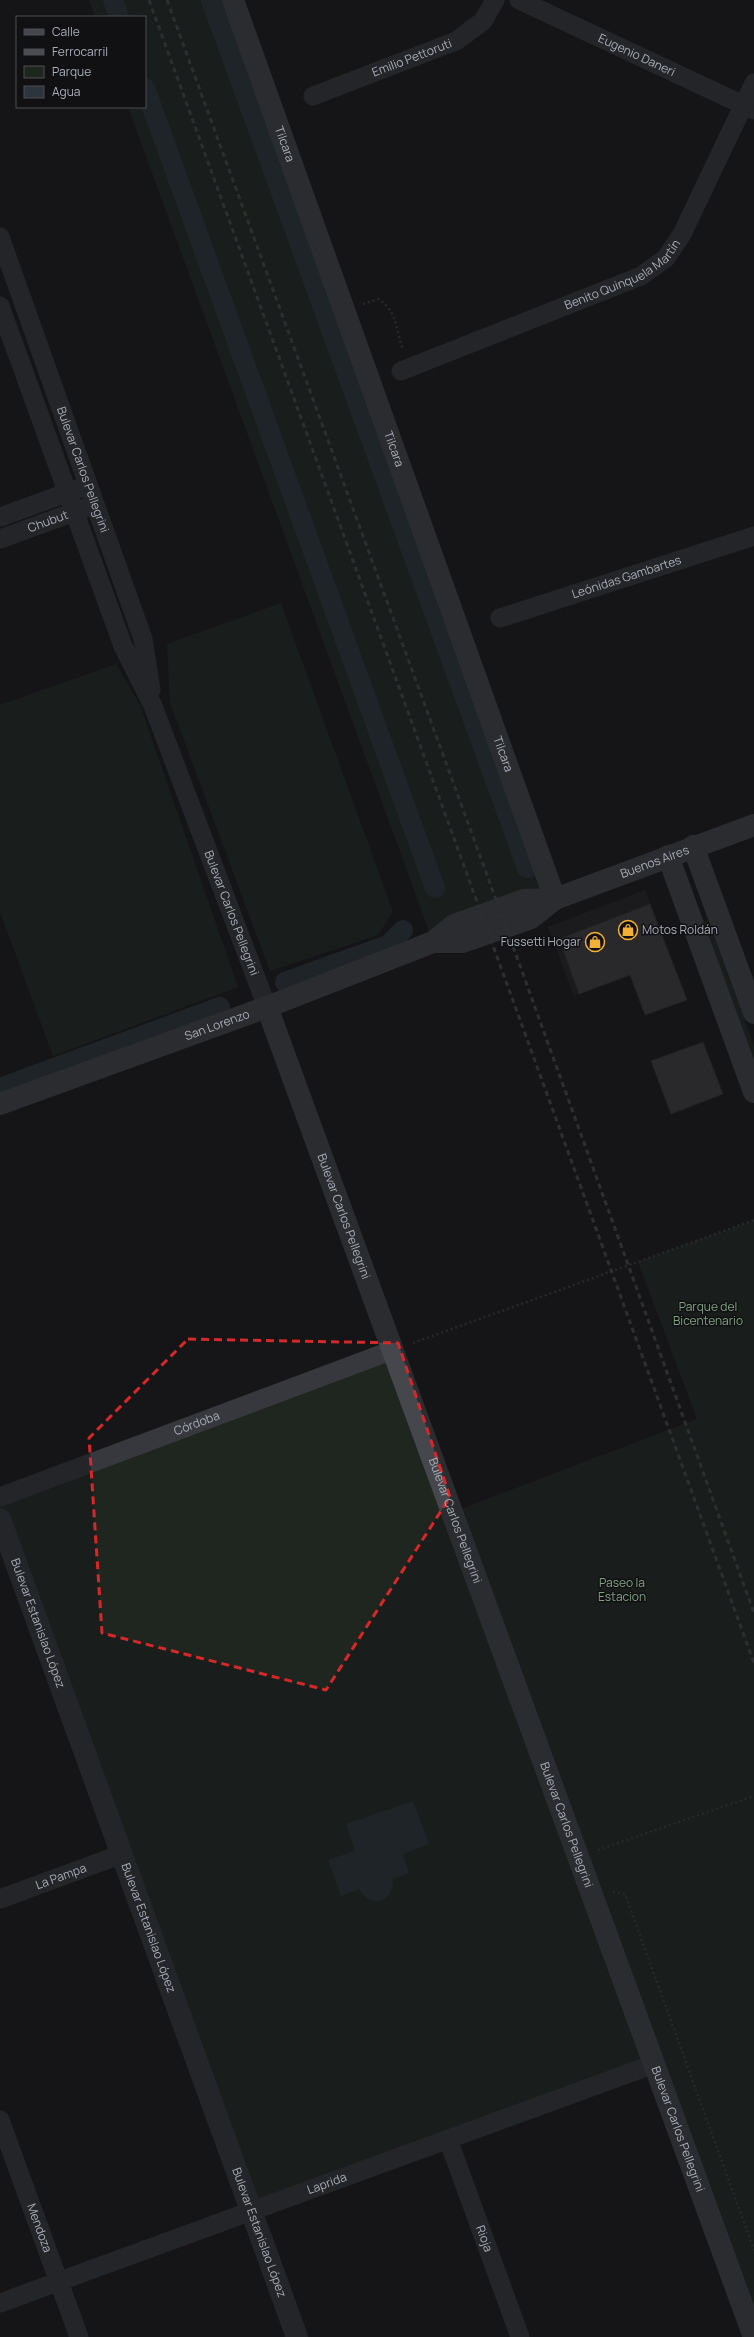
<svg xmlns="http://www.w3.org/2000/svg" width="754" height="2337" font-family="Manrope,sans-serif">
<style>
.built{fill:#222225}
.green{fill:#1e261f}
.water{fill:#2c353c}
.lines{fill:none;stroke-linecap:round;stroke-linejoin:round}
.canal{stroke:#2c353c;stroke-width:20}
.building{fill:#404145;stroke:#303034}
.path{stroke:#3d3f44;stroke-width:2.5;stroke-dasharray:2 3;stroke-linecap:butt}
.minor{stroke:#37383d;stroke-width:19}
.tertiary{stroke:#37383d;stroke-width:22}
.secondary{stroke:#45474d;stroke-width:22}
.rail{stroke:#4a4c52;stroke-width:3;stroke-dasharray:5 4;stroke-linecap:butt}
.marked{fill:none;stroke:#d62828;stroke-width:3;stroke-dasharray:8 5;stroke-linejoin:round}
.labels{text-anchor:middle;stroke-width:3;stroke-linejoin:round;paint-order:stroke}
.street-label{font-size:12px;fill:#a8adb8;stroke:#111113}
.poi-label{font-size:12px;fill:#a8adb8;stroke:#111113;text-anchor:start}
.park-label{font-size:12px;fill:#7fa381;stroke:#111113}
</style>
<rect width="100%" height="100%" fill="#161618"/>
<!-- built -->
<polygon class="built" points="645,890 671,959 574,996 548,927"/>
<!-- green -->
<g class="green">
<polygon points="89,0 233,0 555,899 433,942 128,107 145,107 145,17 95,17"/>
<polygon points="281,603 393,912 378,935 270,971 170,703 167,644"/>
<polygon points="116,664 140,705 238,987 53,1056 0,912 0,705"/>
<polygon points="708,920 754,1046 754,1061 703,922"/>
<polygon points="754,1220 754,2337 654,2065 252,2211 0,1519 0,1497 393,1350 453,1512 697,1419 638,1262"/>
</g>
<!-- water -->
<path class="water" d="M413,1801l16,43 -26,10 6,19 -16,6c0,24 -21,31 -34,10l-18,7 -13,-36 27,-9 -9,-27z"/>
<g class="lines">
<!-- canal -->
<g class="canal">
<polyline points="113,0 119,17"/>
<polyline points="211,0 527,868"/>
<polyline points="145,88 435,888"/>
<polyline points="285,982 388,945 403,930"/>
<polyline points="0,1088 220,1007"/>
</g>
</g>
<!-- building -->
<g class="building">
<polygon points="650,904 687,1000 645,1015 630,975 579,994 559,939"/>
<polygon points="703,1042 723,1094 671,1114 651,1061"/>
</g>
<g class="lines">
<!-- path -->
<g class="path">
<path d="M363,304l16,-5c20,16 16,29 24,51"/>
<polyline points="413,1343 754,1220"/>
<polyline points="598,1850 754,1796"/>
<polyline points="613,1892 625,1894 754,2250"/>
</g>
<!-- minor -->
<g class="minor">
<path id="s1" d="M519,0l235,110"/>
<path id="s2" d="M313,96l143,-55 27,-20 12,-21"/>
<path id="s3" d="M0,237l143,402 8,51"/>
<path id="s4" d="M0,306l123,340 30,60 114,301"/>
<path id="s5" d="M401,371l240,-95 25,-18 16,-24 72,-151"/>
<polyline points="0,517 80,488"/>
<path id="s6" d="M0,539l85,-31"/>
<path id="s7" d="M500,618l254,-82"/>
<path id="s8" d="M0,1497l393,-147"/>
<path id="s9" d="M0,1899l122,-45"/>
<path id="s10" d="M0,2120l79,217"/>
<path id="s11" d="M448,2139l72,198"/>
<path id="s12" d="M0,2303l654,-239"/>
</g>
<!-- tertiary -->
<path class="tertiary" id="s13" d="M0,1519l297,818"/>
<!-- secondary -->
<g class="secondary">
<path id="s14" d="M233,0l322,899"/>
<polyline points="693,846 754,1013"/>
<polyline points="668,856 754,1092"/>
<polyline points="433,942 462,942 531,918 555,899"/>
<path id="s15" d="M267,1007l487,1330"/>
<path id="s16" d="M0,1104l267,-97 166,-65 21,-17 70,-25 31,-1 199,-74"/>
</g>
<!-- rail -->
<g class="rail">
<polyline points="149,0 754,1663"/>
<polyline points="167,0 506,927 754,1613"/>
</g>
</g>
<!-- marked area -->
<path d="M0 0H754V2337H0ZM188,1339l210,4 52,154 -124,193 -224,-57 -13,-195z" fill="#161618" fill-opacity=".55" fill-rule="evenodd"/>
<path class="marked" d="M188,1339l210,4 52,154 -124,193 -224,-57 -13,-195z"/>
<!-- icons -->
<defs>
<g id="shop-ring" transform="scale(1)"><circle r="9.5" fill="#111113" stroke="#f2b134" stroke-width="1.5"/><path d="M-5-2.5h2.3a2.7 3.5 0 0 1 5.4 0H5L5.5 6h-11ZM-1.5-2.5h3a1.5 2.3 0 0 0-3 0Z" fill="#f2b134"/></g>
</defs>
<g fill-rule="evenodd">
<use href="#shop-ring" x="628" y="930"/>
<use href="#shop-ring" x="595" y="942"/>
</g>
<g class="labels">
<!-- street labels -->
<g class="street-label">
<text dy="4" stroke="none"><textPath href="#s1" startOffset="130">Eugenio Daneri</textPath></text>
<text dy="4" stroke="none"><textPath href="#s2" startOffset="106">Emilio Pettoruti</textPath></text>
<text dy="4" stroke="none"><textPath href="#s14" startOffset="153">Tilcara</textPath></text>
<text dy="4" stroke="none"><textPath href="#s5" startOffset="243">Benito Quinquela Martín</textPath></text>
<text dy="4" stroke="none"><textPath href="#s14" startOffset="477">Tilcara</textPath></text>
<text dy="4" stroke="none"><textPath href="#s3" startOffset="247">Bulevar Carlos Pellegrini</textPath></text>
<text dy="4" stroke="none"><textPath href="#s6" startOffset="51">Chubut</textPath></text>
<text dy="4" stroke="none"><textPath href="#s7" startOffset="133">Leónidas Gambartes</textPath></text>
<text dy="4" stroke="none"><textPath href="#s14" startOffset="801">Tilcara</textPath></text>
<text dy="4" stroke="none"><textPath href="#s16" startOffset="701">Buenos Aires</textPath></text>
<text dy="4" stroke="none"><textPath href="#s4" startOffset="650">Bulevar Carlos Pellegrini</textPath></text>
<text dy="4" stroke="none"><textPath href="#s16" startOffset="231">San Lorenzo</textPath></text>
<text dy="4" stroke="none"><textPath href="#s15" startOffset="223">Bulevar Carlos Pellegrini</textPath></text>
<text dy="4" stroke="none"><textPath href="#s8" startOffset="210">Córdoba</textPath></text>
<text dy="4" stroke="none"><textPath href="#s15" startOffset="547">Bulevar Carlos Pellegrini</textPath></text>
<text dy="4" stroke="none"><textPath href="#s13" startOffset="111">Bulevar Estanislao López</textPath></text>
<text dy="4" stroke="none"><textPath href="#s15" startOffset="871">Bulevar Carlos Pellegrini</textPath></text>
<text dy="4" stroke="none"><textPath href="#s9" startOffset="65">La Pampa</textPath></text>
<text dy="4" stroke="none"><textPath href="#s13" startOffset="435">Bulevar Estanislao López</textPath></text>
<text dy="4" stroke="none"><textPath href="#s15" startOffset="1195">Bulevar Carlos Pellegrini</textPath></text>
<text dy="4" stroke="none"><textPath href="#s12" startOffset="348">Laprida</textPath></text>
<text dy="4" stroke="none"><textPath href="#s10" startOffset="115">Mendoza</textPath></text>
<text dy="4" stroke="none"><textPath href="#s13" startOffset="759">Bulevar Estanislao López</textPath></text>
<text dy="4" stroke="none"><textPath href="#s11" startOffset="106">Rioja</textPath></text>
</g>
<!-- poi labels -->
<g class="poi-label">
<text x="642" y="934">Motos Roldán</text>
<text x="581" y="946" text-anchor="end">Fussetti Hogar</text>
</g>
<!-- park labels -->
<g class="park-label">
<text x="708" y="1311">Parque del<tspan x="708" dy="14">Bicentenario</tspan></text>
<text x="622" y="1587">Paseo la<tspan x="622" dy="14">Estacion</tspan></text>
</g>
</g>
<!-- legend -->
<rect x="16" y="16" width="130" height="92" fill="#111113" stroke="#4d4f55"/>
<rect x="24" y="29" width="20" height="6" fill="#45474d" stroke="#4d4f55"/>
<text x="52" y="36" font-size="12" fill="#a8adb8">Calle</text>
<rect x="24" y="49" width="20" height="6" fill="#4a4c52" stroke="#4d4f55"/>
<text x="52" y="56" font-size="12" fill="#a8adb8">Ferrocarril</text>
<rect x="24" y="66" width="20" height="12" fill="#1e261f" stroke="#4d4f55"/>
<text x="52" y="76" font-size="12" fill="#a8adb8">Parque</text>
<rect x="24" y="86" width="20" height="12" fill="#2c353c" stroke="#4d4f55"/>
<text x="52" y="96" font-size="12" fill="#a8adb8">Agua</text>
</svg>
